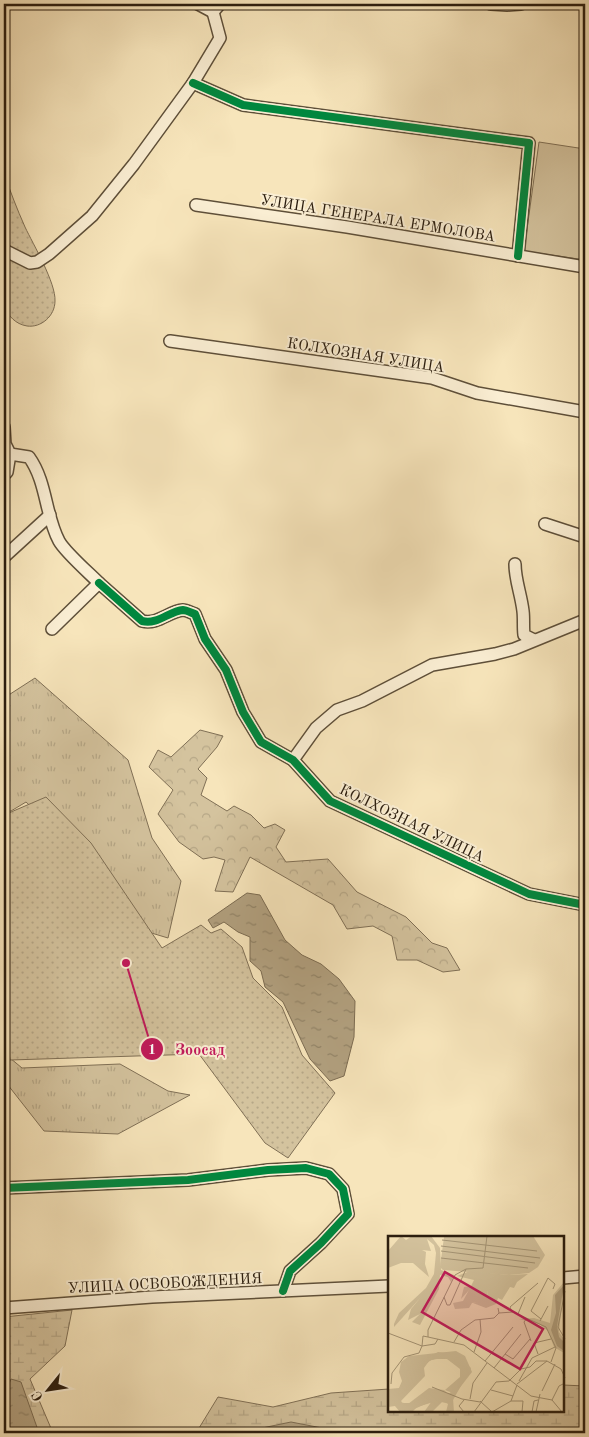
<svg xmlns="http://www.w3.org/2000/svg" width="589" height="1437" font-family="'Old Standard TT',serif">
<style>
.grass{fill:url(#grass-tufts);stroke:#807056}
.forest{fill:url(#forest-crowns);stroke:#807056}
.wetland{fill:url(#wetland-marsh);stroke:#807056}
.park{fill:url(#park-dots);stroke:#807056}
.pitch{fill:#d4c39e;stroke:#807056}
.water{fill:url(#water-ripples);stroke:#7c6c52}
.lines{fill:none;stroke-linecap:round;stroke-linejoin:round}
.minor-casing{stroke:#5e4f39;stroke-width:14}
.minor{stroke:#faeed3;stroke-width:11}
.cycleway-casing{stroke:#faeed3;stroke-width:11}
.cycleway{stroke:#00873e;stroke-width:8}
.labels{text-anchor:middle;stroke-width:4;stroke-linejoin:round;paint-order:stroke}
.street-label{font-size:15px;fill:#2b1d0e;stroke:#faeed3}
.inset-road{fill:none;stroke:#a59576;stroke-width:1}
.view{fill:#c2185b;fill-opacity:0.15;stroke:#c2185b;stroke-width:2.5}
.inset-edge{fill:none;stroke:#2b1d0e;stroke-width:2.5}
.leader{fill:none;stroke:#c2185b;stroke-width:2}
.callout-dot{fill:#c2185b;stroke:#faeed3;stroke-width:2}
.mark-label{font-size:15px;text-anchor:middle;font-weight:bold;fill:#fff}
.callout-label{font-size:16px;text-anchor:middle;font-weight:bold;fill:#c2185b;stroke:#faeed3;stroke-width:4;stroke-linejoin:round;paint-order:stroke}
</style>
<defs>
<pattern id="grass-tufts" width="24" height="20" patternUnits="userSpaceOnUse" patternTransform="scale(1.25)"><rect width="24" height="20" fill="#d4c39e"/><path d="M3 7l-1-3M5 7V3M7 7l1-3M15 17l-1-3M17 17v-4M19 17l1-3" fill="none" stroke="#b6a787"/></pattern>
<pattern id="forest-crowns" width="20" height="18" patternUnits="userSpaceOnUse" patternTransform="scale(1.25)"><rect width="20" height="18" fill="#d4c39e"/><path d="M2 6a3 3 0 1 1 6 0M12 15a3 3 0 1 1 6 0" fill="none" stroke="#b6a787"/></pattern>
<pattern id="wetland-marsh" width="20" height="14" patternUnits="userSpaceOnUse" patternTransform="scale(1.25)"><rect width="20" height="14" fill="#d4c39e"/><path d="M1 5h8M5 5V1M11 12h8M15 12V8" fill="none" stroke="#b6a787"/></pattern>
<pattern id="park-dots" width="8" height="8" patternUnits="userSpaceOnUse" patternTransform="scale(1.25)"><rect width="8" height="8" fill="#d4c39e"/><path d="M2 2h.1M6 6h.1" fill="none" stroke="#b6a787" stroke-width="1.8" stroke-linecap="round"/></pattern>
<pattern id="water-ripples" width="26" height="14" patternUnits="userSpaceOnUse" patternTransform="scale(1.25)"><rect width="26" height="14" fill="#b2a180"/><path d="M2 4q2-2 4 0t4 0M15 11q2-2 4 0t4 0" fill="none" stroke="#918367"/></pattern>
</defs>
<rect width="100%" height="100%" fill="#f7e5bb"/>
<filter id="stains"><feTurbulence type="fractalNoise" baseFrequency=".004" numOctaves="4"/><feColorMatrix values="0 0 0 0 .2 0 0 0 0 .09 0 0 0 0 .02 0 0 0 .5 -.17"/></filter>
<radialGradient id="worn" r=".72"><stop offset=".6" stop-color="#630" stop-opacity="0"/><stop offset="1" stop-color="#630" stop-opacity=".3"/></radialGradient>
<!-- grass -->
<g class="grass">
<polygon points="35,678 128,760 152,838 181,881 168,938 125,925 65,838 26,802 11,811 4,812 4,698"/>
<polygon points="4,1053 22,1068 120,1064 168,1091 190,1095 118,1134 44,1131 4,1080"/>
</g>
<!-- forest -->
<polygon class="forest" points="200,730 223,736 217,747 198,769 207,778 201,795 227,811 234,806 251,815 264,828 275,824 285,830 276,847 286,862 328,859 357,892 406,917 432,943 447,948 460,970 443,972 417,960 397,960 392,936 373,926 347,929 333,905 250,857 233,892 215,891 225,860 214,857 203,859 179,842 158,814 173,790 149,767 158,750 171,757"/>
<!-- wetland -->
<g class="wetland">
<polygon points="72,1310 65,1346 30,1379 53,1433 4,1433 4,1317"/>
<polygon points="563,1385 585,1386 585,1433 196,1433 218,1397 273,1407 331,1393 389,1389 389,1411 563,1411"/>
</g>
<!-- park -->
<g class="park">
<path d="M4,173c6,18 13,36 21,54 8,17 31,56 30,74 0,15 -14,27 -28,25 -12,-2 -18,-10 -23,-19z"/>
<polygon points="46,797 91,843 162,948 201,925 211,933 221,929 242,947 253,978 282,1007 302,1055 335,1093 288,1158 265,1143 199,1054 10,1060 4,1018 4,815"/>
</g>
<!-- pitch -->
<polygon class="pitch" points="539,142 585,149 585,260 524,251"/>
<!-- water -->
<g class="water">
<polygon points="247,893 260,895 285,940 302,955 321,964 339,979 355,1001 354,1037 344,1076 330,1081 310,1059 283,1002 265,987 261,971 250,961 250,937 238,932 224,922 213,928 208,920"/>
<polygon points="11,1379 21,1382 39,1433 4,1433 4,1396"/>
<polygon points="291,1422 322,1428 356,1430 359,1433 238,1433"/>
</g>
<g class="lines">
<!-- minor casing -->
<g class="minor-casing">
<g id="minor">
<polyline points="198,4 213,12 220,4"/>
<polyline points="491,4 507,5 521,4"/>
<polyline points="193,83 243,105 529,143 518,256"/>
<polyline points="196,205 347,227 585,267"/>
<polyline points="4,250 30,263 37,262 49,254 92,216 134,164 193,83 220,38 213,12"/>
<polyline points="170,341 432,378 477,393 585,412"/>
<path d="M4,427l1,17 5,10 19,3c18,25 16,58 30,84 6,11 30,32 40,42l-47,46"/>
<polyline points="4,475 7,472 10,454"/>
<polyline points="545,524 585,537"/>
<polyline points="4,557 50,515"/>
<path d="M515,564c0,16 6,30 8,47 1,8 0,16 1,24l10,5"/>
<path d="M99,583l43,38c16,4 27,-10 41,-11 3,0 9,3 12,4l10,25 21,31 17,42 18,30 32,18 37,41 199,93 56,11"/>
<polyline points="293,760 316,728 337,710 362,701 432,665 495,654 514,649 585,620"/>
<polyline points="4,1188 188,1180 268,1170 306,1168 329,1174 343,1189 348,1214 321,1243 290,1271 283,1291"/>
<polyline points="563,1278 585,1276"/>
<polyline points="4,1308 152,1297 389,1286"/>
</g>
</g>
<!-- minor -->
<use href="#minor" class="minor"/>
<!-- cycleway casing -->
<g class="cycleway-casing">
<g id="cycleway">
<polyline points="193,83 243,105 529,143 518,256"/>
<path d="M99,583l43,38c16,4 27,-10 41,-11 3,0 9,3 12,4l10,25 21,31 17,42 18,30 32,18 37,41 199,93 56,11"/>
<polyline points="4,1188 188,1180 268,1170 306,1168 329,1174 343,1189 348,1214 321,1243 290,1271 283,1291"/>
</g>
</g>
<!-- cycleway -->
<use href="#cycleway" class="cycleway"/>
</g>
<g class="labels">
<!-- street labels -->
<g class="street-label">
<text transform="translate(378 218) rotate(9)" y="5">УЛИЦА ГЕНЕРАЛА ЕРМОЛОВА</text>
<text transform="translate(366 355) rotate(9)" y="5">КОЛХОЗНАЯ УЛИЦА</text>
<text transform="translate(412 823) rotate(26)" y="5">КОЛХОЗНАЯ УЛИЦА</text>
<text transform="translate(165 1283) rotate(-3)" y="5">УЛИЦА ОСВОБОЖДЕНИЯ</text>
</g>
</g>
<!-- overview -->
<g transform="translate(388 1236)">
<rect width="176" height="176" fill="#f7e5bb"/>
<path d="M82,35l39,4 19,-1 -11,8 -3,6 -4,-1 -8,13 -4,-2 -2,6 -10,4 -13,-5 14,-4 1,-8 -17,-3 -10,11 3,-12 7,-1 3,-6 -17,-4z" fill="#d4c39e"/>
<path d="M13,0l5,4 6,-4h19l9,12 1,22 13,5 -3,7 -3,-5 -8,-2 -1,14 -19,36 -8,-3 8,-8 -12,6 3,-11 10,-12 -27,30v-3l5,-11 27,-25 8,-14 2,-21 -2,-8 -7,-6 4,12 -9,-1 4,2 -1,12 4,13 -16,-14h-12l-13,5v-17zM68,115l9,5 7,16 -17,22 -10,-4 15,-13v-8l-13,-10h-12l-6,2 -5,7 1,8 -25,26 8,2 21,-16 15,2 9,8 1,14h-5l1,-8 -13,-3 -20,6 -5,5h-12l-5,-6 -7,1v-18l11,-1 3,-7 -3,-9 2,-10 8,-6z" fill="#d4c39e"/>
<path d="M71,0h74l12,19 -7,12 -9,6 -20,2 -66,-5 -3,-3 4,-30zM176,46l-5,50 5,7v14l-10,-6 -6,-16 -9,-7 -20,-5 15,-1 16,5 3,-28zM82,52l18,2 -1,11 -15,2 -3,5 -14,1 -2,-6 10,-2zM50,116l18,2 15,14 -18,32v12h-7l2,-8 -4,-4 -12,12h-8l8,-11 -22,10 -14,-4 -2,-7h-6v-10l11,-1 10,-22zM55,122l13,3 8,12 -14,20 -19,-1 -17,11h-12l-3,-8 8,-6 8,-16 16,-13z" fill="#d4c39e" fill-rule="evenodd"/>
<path d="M176,49l-7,41 2,11 5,5v9l-7,-5 -6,-16 5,-17 -1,-18z" fill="#b2a180"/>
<path class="inset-road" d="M99,0l-4,32 -17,1 -11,6 -27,55v7l36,8 67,51 21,4M54,4l95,11M53,10l99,12M53,15l94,12M53,22l87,10M177,55l-7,36 7,12M56,61l3,8h3l16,-36M110,72l1,5 14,-1 33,15 10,21 -5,14M124,76l-2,-5 28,-24M130,78l7,-17M139,82l-3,4 7,19M153,83l-10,-8 17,-33 7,6 -2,5M152,85l8,-15M0,97l34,13 1,-10 5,1M66,106l7,-12 14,-10 19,-2 5,-5M86,116l7,-20 -1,-13M117,118l8,5 17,-20M150,118l-4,-11 17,-4M97,125l28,-34M106,132l27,-34M131,145l13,-23 23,-11M3,148l1,-11 12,-16 15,-4 3,-7 13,-2 3,-5M129,148l30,-23 14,8 4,9M44,151l30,12 18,3M103,154l22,6M154,155l13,-27M82,163l3,-16 14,-20M76,164l-5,6 5,6M164,164l7,-14 6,-3M164,164l10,12M92,165l12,11M123,165h12l-1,11M86,176l22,-30 13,-1 12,-12 9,-2 6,-6h11M104,176l19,-11 6,-16M144,176l2,-11 4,-1M148,176l4,-18"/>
<path class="view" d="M57,36l98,57 -23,40 -98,-57z"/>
<rect width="176" height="176" class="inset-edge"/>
</g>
<!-- callouts -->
<path class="leader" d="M126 963L152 1049"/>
<g class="callout-dot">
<circle cx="126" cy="963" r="5"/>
<circle cx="152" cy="1049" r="12"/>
</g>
<g class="mark-label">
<text x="152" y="1054">1</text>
</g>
<g class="callout-label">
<text x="200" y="1055">Зоосад</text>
</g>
<!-- margin -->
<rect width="589" height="1437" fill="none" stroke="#f7e5bb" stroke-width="20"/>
<rect x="5" y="5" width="579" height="1427" fill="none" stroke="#2b1d0e" stroke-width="2.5"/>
<rect x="10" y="10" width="569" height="1417" fill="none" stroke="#2b1d0e"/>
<!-- north arrow -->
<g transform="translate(48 1390) rotate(240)" stroke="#faeed3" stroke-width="4" paint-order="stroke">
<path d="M0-4L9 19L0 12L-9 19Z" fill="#2b1d0e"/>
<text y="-8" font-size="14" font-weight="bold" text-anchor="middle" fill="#2b1d0e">С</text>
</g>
<rect width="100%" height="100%" filter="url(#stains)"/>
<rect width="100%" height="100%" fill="url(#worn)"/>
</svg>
